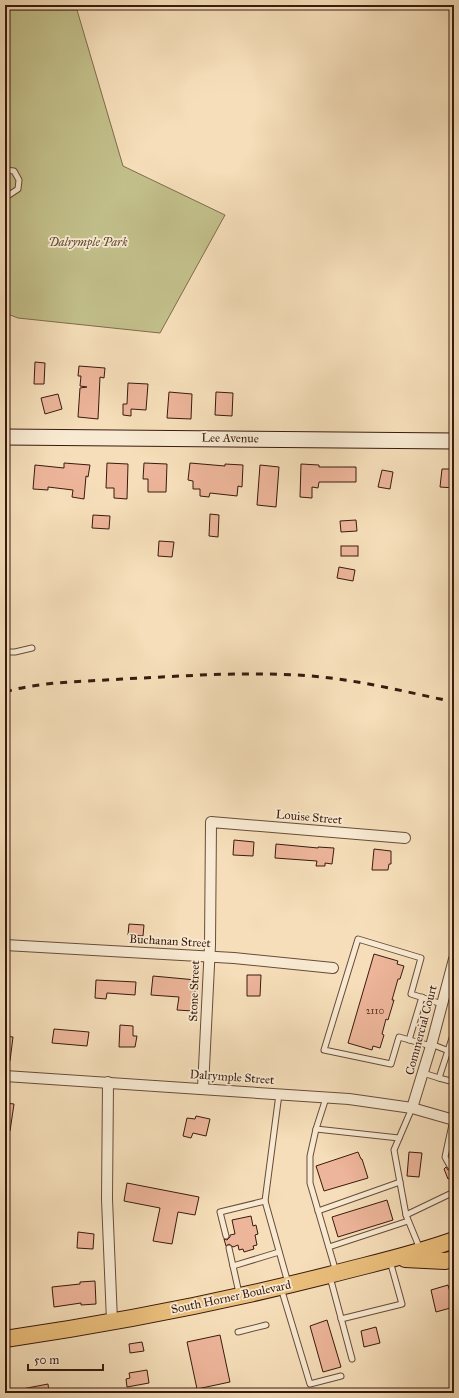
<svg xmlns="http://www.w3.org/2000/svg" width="459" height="1398" font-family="'IM FELL Great Primer',serif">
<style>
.green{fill:#c2bf8a;stroke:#7e6c4c}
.building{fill:#edb59a;stroke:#3a1a0e}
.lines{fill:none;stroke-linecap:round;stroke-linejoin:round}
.lane-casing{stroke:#694b39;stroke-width:7}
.street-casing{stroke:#694b39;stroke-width:12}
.secondary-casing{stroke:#3a1a0e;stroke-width:17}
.primary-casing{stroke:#3a1a0e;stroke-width:18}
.lane{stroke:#f8ead2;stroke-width:5}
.street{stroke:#f8ead2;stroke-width:10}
.secondary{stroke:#f8ead2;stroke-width:15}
.primary{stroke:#eabf7c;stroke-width:16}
.rail{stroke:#3a1a0e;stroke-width:3;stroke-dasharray:7 7;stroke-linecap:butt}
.labels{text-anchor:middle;stroke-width:3.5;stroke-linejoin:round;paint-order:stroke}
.number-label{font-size:10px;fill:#674131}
.park-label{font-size:12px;font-style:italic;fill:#634c33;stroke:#f8ead2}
.street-label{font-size:12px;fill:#3a1a0e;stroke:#f8ead2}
</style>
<rect width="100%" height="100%" fill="#f5deb9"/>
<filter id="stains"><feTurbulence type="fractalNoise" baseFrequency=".005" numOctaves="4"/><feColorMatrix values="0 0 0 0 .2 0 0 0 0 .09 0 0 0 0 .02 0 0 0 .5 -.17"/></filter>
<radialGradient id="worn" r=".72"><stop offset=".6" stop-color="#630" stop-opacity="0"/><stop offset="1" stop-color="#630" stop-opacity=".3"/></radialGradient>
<!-- green -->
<polygon class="green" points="5,10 77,10 123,166 225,215 160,333 18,318 5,313"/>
<!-- building -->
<g class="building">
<polygon points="35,362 45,363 44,384 34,384"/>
<polygon points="79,366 105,368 104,378 100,377 98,419 78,417 80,388 87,387 80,386 81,376 78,376"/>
<polygon points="128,383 148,384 146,410 131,409 131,416 123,415 123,404 127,404"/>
<polygon points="169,392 192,394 191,419 167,418"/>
<polygon points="216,392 233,393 232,416 215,415"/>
<polygon points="58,394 62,409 45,414 41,398"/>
<polygon points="64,463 90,465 88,477 86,476 84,499 72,497 73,490 48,487 48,490 33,489 35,465 64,468"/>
<polygon points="107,463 128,464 127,499 114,498 114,488 106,488"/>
<polygon points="144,463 167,464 166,492 148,492 148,479 143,479"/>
<polygon points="190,463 225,466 225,464 243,465 242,487 238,486 237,496 210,493 209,497 200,496 200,489 193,489 193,481 188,480"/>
<polygon points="301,464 319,465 319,467 356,467 356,482 319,482 318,488 312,487 312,498 300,497"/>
<polygon points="260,465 279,467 276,507 257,505"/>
<polygon points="442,469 454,469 454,488 440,487"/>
<polygon points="382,470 393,472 390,489 378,487"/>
<polygon points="210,514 219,515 218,537 209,536"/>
<polygon points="93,515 110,516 109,529 92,528"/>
<polygon points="356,520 357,531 341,532 340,521"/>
<polygon points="159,541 174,542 172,557 158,556"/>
<rect x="341" y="546" width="17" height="10"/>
<polygon points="339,567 355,570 353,581 337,578"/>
<polygon points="234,840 254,842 253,856 233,855"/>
<polygon points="276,844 318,848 318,847 334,848 332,864 325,863 325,866 316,866 317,861 275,858"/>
<polygon points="374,849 391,851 391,864 389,864 388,870 372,870"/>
<polygon points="129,924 144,925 143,936 128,935"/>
<polygon points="374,954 398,961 397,964 404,966 400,979 398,979 392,1000 394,1000 388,1020 386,1019 382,1034 384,1035 380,1048 373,1046 372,1050 348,1043"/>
<polygon points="247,975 261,975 260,996 247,996"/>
<polygon points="153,976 196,980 193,1011 177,1010 179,997 151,995"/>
<polygon points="96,980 136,982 135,995 107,993 106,999 95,998"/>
<polygon points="120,1025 133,1026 133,1036 137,1036 135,1047 119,1047"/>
<polygon points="54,1029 89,1032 87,1046 52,1043"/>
<polygon points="5,1036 13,1037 10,1061 5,1061"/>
<polygon points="5,1103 14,1104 10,1131 5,1131"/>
<polygon points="196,1116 210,1119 206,1136 193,1133 191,1138 183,1136 187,1118 195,1119"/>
<polygon points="358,1152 361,1159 362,1159 368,1178 324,1191 316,1166"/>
<polygon points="409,1152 422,1153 419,1177 407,1176"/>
<polygon points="454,1164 454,1176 448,1179 444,1169 446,1167 448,1170 452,1170 454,1168"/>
<polygon points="127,1183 199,1197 195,1215 178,1212 172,1244 153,1241 160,1208 124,1201"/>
<polygon points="387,1200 393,1220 338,1237 332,1217"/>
<polygon points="251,1216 253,1226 256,1225 258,1234 255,1235 257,1245 253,1246 254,1249 244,1252 243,1249 239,1250 238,1245 233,1247 229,1244 226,1246 224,1239 227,1240 230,1237 230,1235 235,1234 232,1220"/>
<polygon points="78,1232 94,1234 93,1249 77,1248"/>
<polygon points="95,1281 96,1304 81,1305 81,1303 54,1307 52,1287 80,1284 80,1282"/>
<polygon points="448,1285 454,1307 436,1312 431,1290"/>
<polygon points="327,1320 341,1367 323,1372 310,1326"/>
<polygon points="376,1327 380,1343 364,1347 361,1331"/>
<polygon points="220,1335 230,1382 197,1389 187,1342"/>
<polygon points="142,1342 144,1351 130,1353 129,1344"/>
<polygon points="147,1370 149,1383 127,1387 126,1379 130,1378 129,1373"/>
<polygon points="48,1384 49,1393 23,1393 22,1389"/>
</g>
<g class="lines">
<!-- lane casing -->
<g class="lane-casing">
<g id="lane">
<polyline points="5,170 14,171 19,180 18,189 9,195 5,195"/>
<polyline points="5,396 5,352"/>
<polyline points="5,652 15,652 32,648"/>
<polyline points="454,1032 439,1078 454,1082"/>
<polyline points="409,1040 422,997"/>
<polyline points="431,1044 454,1053"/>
<polyline points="431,1046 399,1037 391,1064 324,1050 358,939 421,958 411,994 442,1004"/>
<polyline points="423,1073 439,1078"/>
<polyline points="326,1098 316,1129 399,1138"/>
<polyline points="316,1129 310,1156 310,1183 336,1272"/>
<polyline points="450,1166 445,1157 453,1120"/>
<polyline points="265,1201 288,1283"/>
<polyline points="318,1211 400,1182"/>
<polyline points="406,1215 394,1150 412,1108"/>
<polyline points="226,1236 220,1212 265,1201 279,1094"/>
<polyline points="329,1247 408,1221"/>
<polyline points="229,1248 239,1293"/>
<polyline points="420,1249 406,1215 454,1192"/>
<polyline points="233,1266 279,1252"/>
<polyline points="330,1277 352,1359"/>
<polyline points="281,1288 310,1384 341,1376"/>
<polyline points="341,1319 402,1304 390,1261"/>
<polyline points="238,1332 266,1325"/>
</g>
</g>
<!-- street casing -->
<g class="street-casing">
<g id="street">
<polyline points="5,945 234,958 333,968"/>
<polyline points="5,1076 349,1099 412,1108 454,1120"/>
<polyline points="108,1082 107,1199 112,1321"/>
<polyline points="203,1088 210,945 211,822 405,838"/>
<polyline points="412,1108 431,1046 454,959"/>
</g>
</g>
<!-- secondary casing -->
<g class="secondary-casing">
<polyline id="secondary" points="5,437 454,441"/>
</g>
<!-- primary casing -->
<g class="primary-casing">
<g id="primary">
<polyline points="405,1259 445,1261 454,1259"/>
<path d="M5,1339c109,-16 217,-37 324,-64 41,-11 84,-20 125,-35"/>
</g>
</g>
<!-- lane -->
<use href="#lane" class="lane"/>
<!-- street -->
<use href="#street" class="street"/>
<!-- secondary -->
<use href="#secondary" class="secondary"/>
<!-- primary -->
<use href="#primary" class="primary"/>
<!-- rail -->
<path class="rail" d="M5,692c38,-11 78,-10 117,-13 63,-3 126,-8 189,-3 48,4 96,16 143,26"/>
</g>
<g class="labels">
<!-- number labels -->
<g class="number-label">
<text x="375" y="1014">2110</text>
</g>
<!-- park labels -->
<g class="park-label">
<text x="88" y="246">Dalrymple Park</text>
</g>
<!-- street labels -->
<g class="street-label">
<text transform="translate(230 438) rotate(1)" y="4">Lee Avenue</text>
<text transform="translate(309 817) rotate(5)" y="4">Louise Street</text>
<text transform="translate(170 941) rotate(3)" y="4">Buchanan Street</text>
<text transform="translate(194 991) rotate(-88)" y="4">Stone Street</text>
<text transform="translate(421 1030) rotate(-75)" y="4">Commercial Court</text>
<text transform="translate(232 1077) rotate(4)" y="4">Dalrymple Street</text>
<text transform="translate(231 1297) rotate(-12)" y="4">South Horner Boulevard</text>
</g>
</g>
<!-- margin -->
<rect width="459" height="1398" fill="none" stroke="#f5deb9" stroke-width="20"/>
<rect x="6" y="6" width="447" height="1386" fill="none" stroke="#3a1a0e" stroke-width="2"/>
<rect x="10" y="10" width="439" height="1378" fill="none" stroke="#3a1a0e"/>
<!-- scale -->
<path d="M28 1364v6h75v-6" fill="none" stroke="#3a1a0e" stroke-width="2"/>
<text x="34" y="1364" font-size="12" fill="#3a1a0e" stroke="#f8ead2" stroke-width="3" paint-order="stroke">50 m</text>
<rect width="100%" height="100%" filter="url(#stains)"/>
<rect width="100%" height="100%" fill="url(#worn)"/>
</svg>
